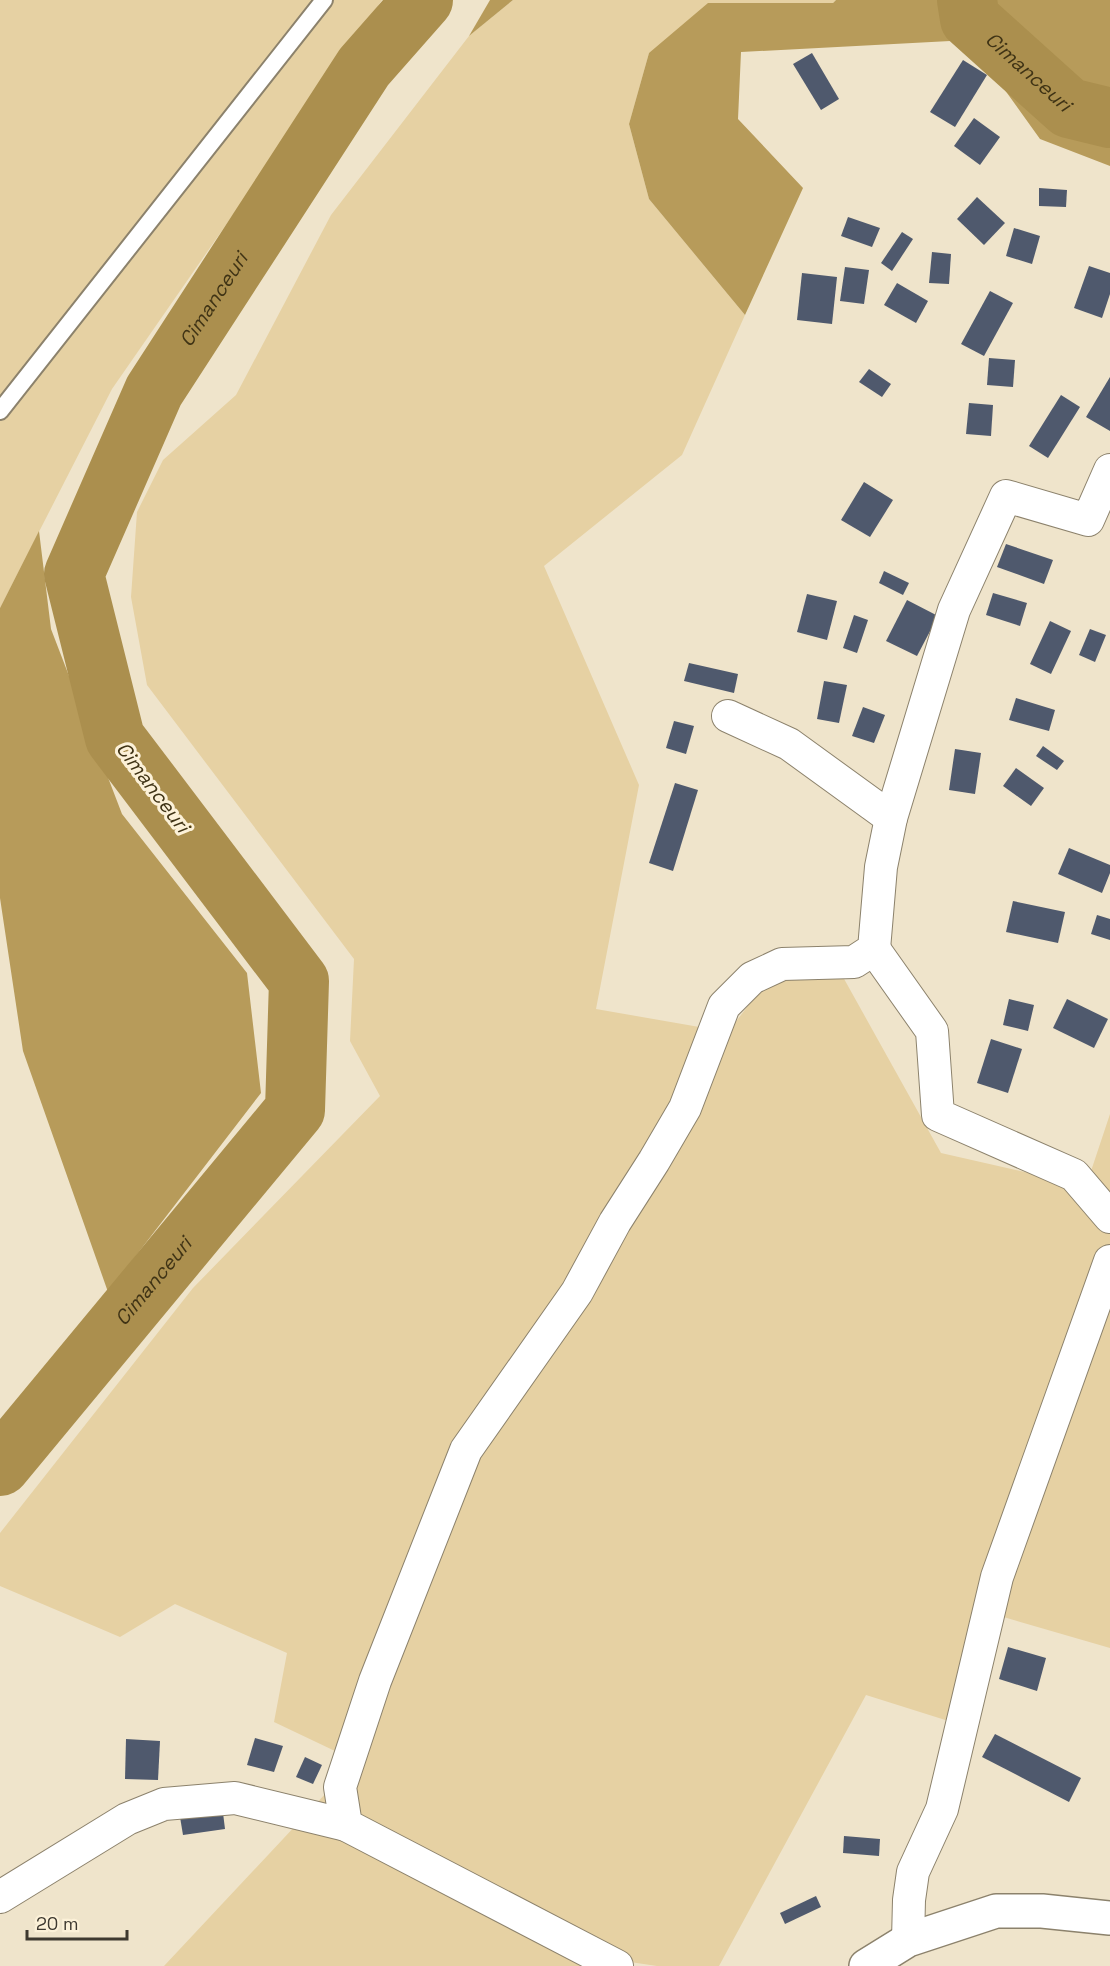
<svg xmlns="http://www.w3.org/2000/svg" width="1110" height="1966" font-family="'Space Grotesk',sans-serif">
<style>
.green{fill:#e6d1a3}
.forest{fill:#b79b5a}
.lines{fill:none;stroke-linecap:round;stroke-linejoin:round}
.river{stroke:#ab8f4e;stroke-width:60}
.building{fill:#4f596d}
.service-casing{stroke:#8c826c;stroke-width:20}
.minor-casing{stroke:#8c826c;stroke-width:34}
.primary-casing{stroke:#8c826c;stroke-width:36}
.service{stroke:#fff;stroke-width:16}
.minor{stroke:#fff;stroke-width:32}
.primary{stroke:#fff;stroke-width:33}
.labels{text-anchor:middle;stroke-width:6;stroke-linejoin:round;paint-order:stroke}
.water-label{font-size:20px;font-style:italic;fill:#3f3315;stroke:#fcf1d8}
</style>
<rect width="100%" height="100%" fill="#efe4cb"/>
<!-- green -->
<g class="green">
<polygon points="0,0 382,0 112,389 0,608"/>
<polygon points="513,0 836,0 833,3 649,53 629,124 649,199 745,315 682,455 544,566 639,785 596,1009 728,1032 770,977 843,977 941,1153 1086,1186 1110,1114 1110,1648 1000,1616 958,1724 866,1695 719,1966 657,1966 630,1962 627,1966 164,1966 356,1761 274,1722 287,1653 175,1604 120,1637 0,1586 0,1533 193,1288 380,1096 350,1041 354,959 147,685 131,597 137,512 163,460 236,395 331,215 469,36"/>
</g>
<!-- forest -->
<g class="forest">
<polygon points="490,0 513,0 469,36"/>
<polygon points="836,0 1110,0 1110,166 1040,139 969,40 741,52 738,119 803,188 745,315 649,199 629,124 649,53 708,3 833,3"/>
<polygon points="39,531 51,629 122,814 247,973 261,1093 108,1292 23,1051 0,898 0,608"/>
</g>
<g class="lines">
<!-- river -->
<g class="river">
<path id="s1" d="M967,0l3,19 99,89 41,10"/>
<path id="s2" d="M0,1466l295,-356 4,-129 -184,-243 -41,-164 80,-183 210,-324 59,-67"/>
</g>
</g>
<!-- building -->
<g class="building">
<polygon points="812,53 839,99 821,110 793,64"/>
<polygon points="963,60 987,75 955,127 930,112"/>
<polygon points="974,118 1000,137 980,165 954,146"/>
<polygon points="1039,188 1067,190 1066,207 1039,206"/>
<polygon points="977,197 1005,223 984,245 957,219"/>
<polygon points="848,217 880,228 872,247 841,236"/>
<polygon points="1014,228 1040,236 1032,264 1006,256"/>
<polygon points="902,232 913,239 892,271 881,263"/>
<polygon points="932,252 951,254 949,284 929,283"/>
<polygon points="1089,266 1110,273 1110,294 1102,318 1074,308"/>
<polygon points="845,267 869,270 864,304 840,301"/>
<polygon points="802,273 837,277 832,324 797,320"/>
<polygon points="897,283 928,301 916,323 884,305"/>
<polygon points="990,291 1013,303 984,356 961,344"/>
<polygon points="989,358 1015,360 1013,387 987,385"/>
<polygon points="869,369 891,384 882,397 859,382"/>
<polygon points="1110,377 1110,431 1086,417"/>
<polygon points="1061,395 1080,407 1048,458 1029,446"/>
<polygon points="969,403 993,405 991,436 966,434"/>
<polygon points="864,482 893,500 870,537 841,520"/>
<polygon points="1006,544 1053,560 1044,584 997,567"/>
<polygon points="884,571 909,583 903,595 879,583"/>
<polygon points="993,593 1027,603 1020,626 986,615"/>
<polygon points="807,594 837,601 827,640 797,632"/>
<polygon points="907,600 938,616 917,656 886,641"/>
<polygon points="854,615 868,620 857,653 843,648"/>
<polygon points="1050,621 1071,631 1051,674 1030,664"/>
<polygon points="1090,629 1106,635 1095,662 1079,655"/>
<polygon points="689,663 738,674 734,693 684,681"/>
<polygon points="824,681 847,685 839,723 817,719"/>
<polygon points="1016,698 1055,710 1049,731 1009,720"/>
<polygon points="863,707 885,715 874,743 852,736"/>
<polygon points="674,721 694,726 686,754 666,748"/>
<polygon points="1043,746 1064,761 1057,770 1036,756"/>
<polygon points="955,749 981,753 975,794 949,790"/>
<polygon points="1016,768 1044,788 1031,806 1003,786"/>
<polygon points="675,783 698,790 673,871 649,863"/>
<polygon points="1069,848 1110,865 1110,873 1102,893 1058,874"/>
<polygon points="1013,901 1065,912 1058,943 1006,932"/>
<polygon points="1097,915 1110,919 1110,940 1091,934"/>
<polygon points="1009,999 1034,1005 1028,1031 1003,1025"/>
<polygon points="1067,999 1108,1019 1094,1048 1053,1028"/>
<polygon points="991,1039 1022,1049 1008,1093 977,1083"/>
<polygon points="1008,1647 1046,1658 1037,1691 999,1679"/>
<polygon points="995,1734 1081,1778 1069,1802 982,1757"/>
<polygon points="255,1738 283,1746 274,1772 247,1765"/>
<polygon points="126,1739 160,1741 158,1780 125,1779"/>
<polygon points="305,1757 322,1765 313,1784 296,1777"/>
<polygon points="222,1805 225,1829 183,1835 179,1811"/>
<polygon points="844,1836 880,1839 879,1856 843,1853"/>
<polygon points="816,1896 821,1907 785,1924 780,1913"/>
</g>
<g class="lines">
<!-- service casing -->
<g class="service-casing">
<polyline id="service" points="0,411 324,0"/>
</g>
<!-- minor casing -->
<g class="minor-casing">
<g id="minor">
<polyline points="728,716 789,744 891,818"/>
<polyline points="874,949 932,1031 938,1115 1074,1175 1110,1217"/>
<polyline points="0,1897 127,1819 164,1804 235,1798 346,1825"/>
<polyline points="908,1940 909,1900 913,1872 942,1809 997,1577 1110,1261"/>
<polyline points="617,1966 346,1825 340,1787 375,1681 466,1450 577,1292 615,1222 654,1161 685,1108 724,1006 752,978 782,964 854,962 874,949 881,867 891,818 954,610 1006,496 1088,520 1110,470"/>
</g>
</g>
<!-- primary casing -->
<g class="primary-casing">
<polyline id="primary" points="866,1966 908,1940 996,1911 1042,1911 1110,1918"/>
</g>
<!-- service -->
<use href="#service" class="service"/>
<!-- minor -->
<use href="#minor" class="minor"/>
<!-- primary -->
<use href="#primary" class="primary"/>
</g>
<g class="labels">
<!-- water labels -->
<g class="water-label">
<text dy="7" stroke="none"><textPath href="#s1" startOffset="98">Cimanceuri</textPath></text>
<text dy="7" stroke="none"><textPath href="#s2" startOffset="1374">Cimanceuri</textPath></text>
<text transform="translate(153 787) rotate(53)" y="7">Cimanceuri</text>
<text dy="7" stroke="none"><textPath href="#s2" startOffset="240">Cimanceuri</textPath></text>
</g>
</g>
<!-- scale -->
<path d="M27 1930v9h100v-9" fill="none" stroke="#3e3930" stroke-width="3"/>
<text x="36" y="1930" font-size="18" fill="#3e3930" stroke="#fcf1d8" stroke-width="4.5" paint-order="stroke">20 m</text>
</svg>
